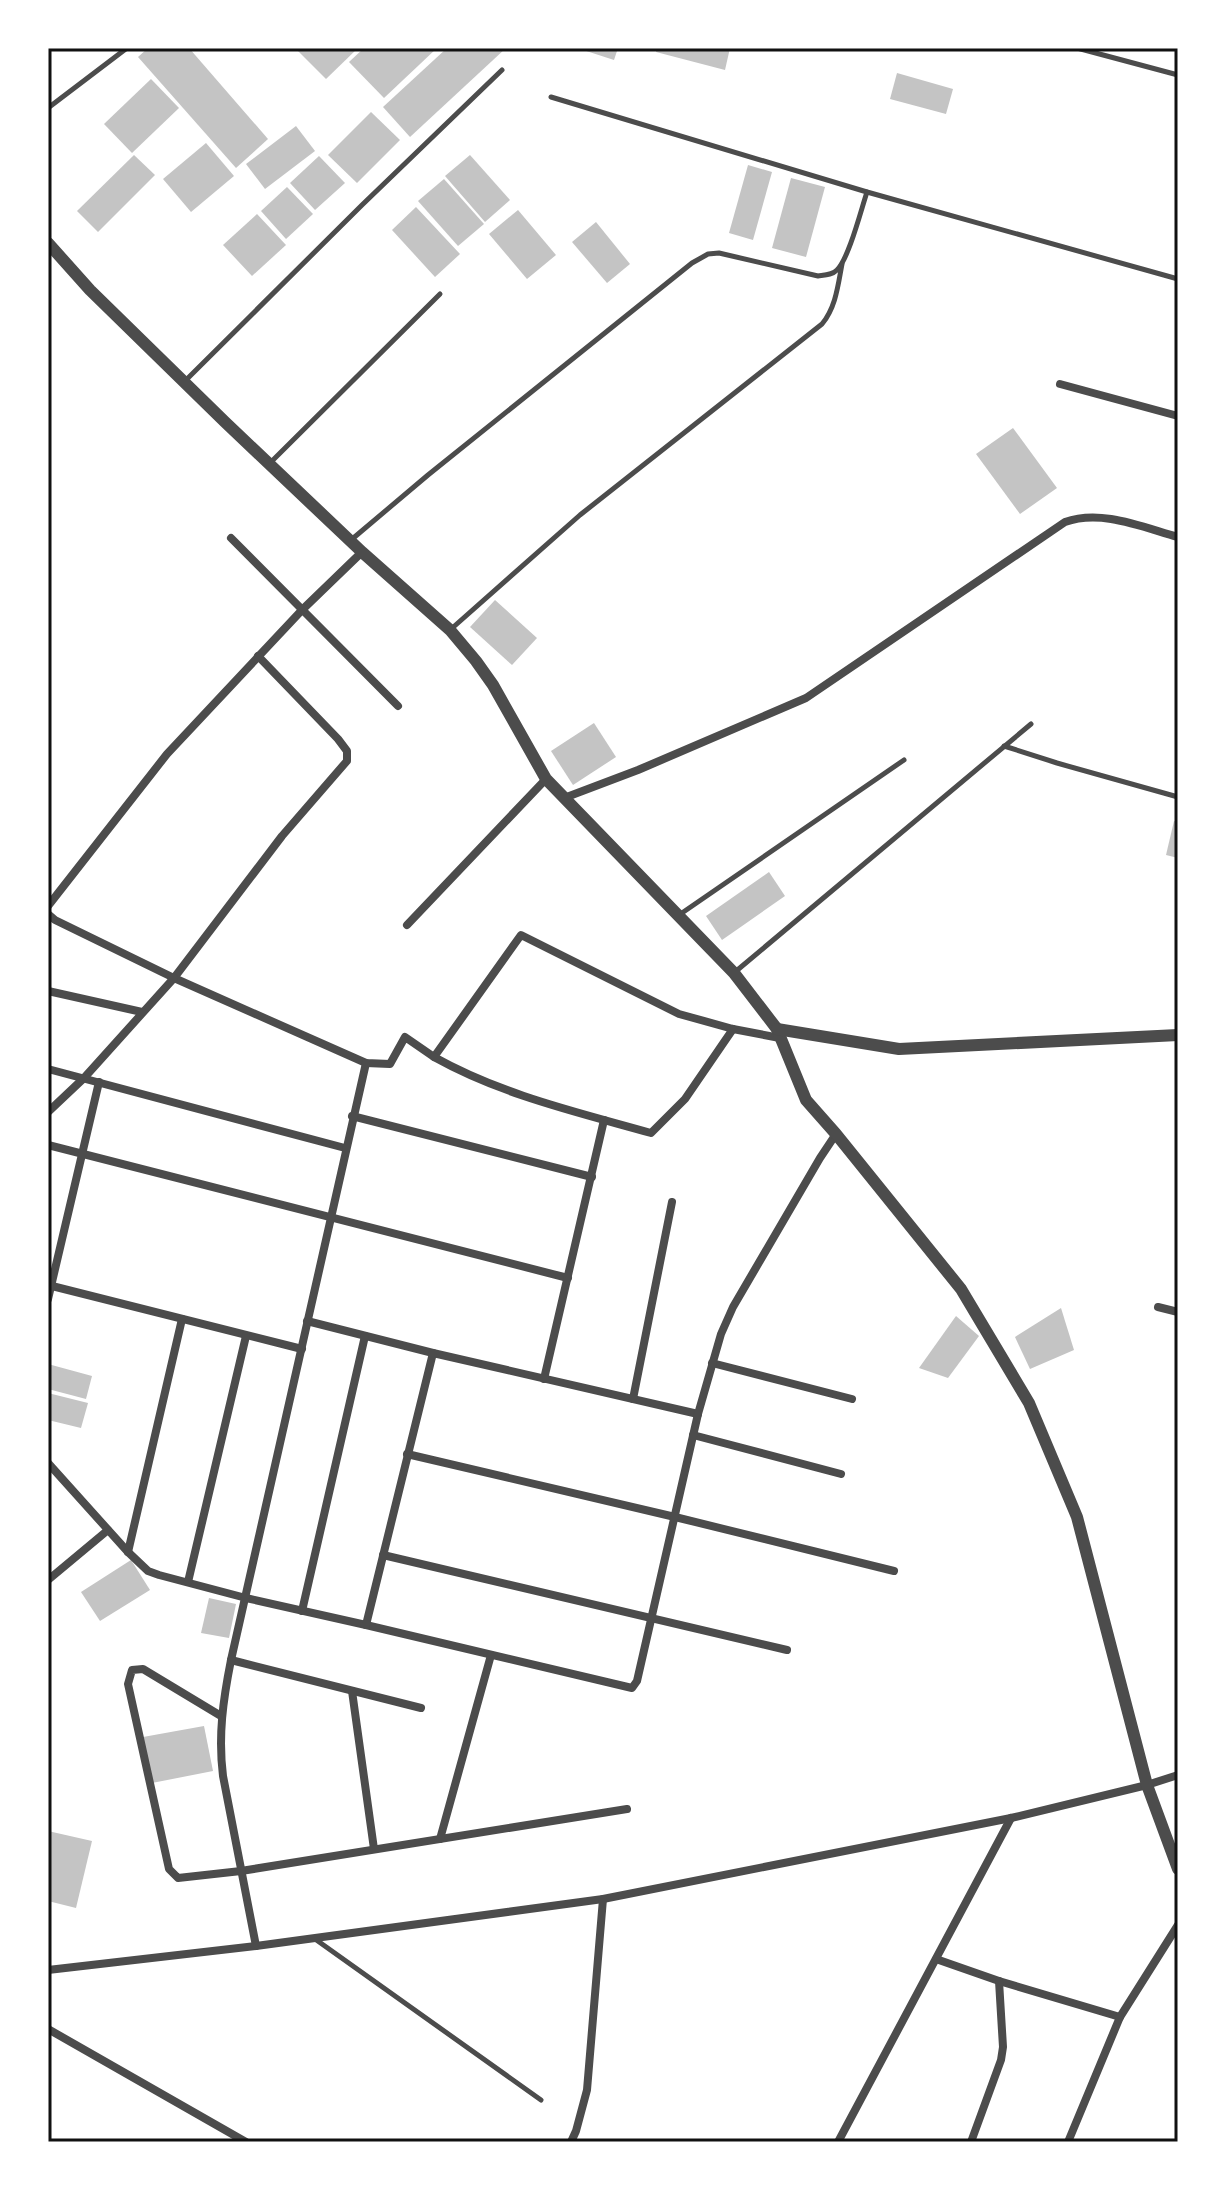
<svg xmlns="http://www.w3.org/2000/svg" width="1226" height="2190" font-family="'Open Sans',sans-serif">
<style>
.building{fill:#c4c4c4}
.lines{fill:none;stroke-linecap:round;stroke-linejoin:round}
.service{stroke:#4c4c4c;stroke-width:5}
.minor{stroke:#4c4c4c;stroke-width:8}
.tertiary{stroke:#4c4c4c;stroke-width:12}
.neatline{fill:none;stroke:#111;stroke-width:3}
</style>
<rect width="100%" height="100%" fill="#fff"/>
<!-- building -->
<g class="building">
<polygon points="148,48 189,48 268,139 236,168 138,57"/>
<polygon points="295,48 358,48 326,79"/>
<polygon points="364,48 437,48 384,98 349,62"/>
<polygon points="447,48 506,48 410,137 383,107"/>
<polygon points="577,48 618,48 614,60"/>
<polygon points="657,48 730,48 725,70 656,52"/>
<polygon points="897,73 953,89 946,114 890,99"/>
<polygon points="151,79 179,108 132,153 104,124"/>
<polygon points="371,112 400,140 357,183 328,155"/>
<polygon points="296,126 315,151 265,189 246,164"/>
<polygon points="206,143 234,176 191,212 163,179"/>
<polygon points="134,155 155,175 98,232 77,211"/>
<polygon points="470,155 510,200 485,222 445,176"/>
<polygon points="319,156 345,183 315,210 290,183"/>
<polygon points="748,165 772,172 753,240 729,233"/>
<polygon points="791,178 825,187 806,257 772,248"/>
<polygon points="444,179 484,224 458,246 418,201"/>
<polygon points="287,187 313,214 286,239 261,211"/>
<polygon points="416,207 460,254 435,277 392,230"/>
<polygon points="518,210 556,255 527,279 489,234"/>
<polygon points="257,214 286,245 252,276 223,245"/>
<polygon points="596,222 630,264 607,283 572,242"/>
<polygon points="1013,428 1057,488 1020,514 976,454"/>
<polygon points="495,600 537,638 512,665 470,627"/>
<polygon points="594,723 616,757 573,785 551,751"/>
<polygon points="1174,821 1178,822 1178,858 1166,855"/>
<polygon points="769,872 785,896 722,940 706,916"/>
<polygon points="1061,1308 1074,1350 1030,1369 1015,1337"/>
<polygon points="956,1316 979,1336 948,1378 919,1368"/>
<polygon points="48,1364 92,1376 86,1399 48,1389"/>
<polygon points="48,1393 88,1403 81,1428 48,1420"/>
<polygon points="131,1560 150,1590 100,1621 81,1592"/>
<polygon points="209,1598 236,1604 229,1638 201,1633"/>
<polygon points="204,1726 213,1771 152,1783 143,1737"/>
<polygon points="48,1831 92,1841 76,1908 48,1901"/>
</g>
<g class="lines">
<!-- service -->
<g class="service">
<polyline points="1077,48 1178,75"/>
<polyline points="551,97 867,192 1178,279"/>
<polyline points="48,108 127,48"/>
<polyline points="185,381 362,205 502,70"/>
<polyline points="270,463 440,294"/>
<path d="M351,540l77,-65 264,-212 16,-9 11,-1 99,23c7,-1 14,-1 19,-6 12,-12 24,-60 30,-78"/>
<path d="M450,630l130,-115 242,-191c14,-17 16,-39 20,-60"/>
<polyline points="1004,746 1057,763 1178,797"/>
<polyline points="679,915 904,760"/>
<polyline points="735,972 1031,724"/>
<polyline points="315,1939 541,2100"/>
</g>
<!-- minor -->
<g class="minor">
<polyline points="1060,384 1178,416"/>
<polyline points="231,538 398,706"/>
<polyline points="258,656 338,739 347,751 347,761 282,836 174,978 366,1063 390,1064 405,1037 434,1057 521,935 679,1014 733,1029 780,1038"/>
<path d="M564,798l74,-28 168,-72 259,-176c36,-13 77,5 113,15"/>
<polyline points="48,906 167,754 302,610 362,552"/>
<polyline points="48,914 55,920 174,978 84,1078 48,1112"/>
<polyline points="407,925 546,779"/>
<polyline points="48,991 142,1012"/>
<path d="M434,1057c68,38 143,55 217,76l34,-34 48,-70"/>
<polyline points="48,1069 345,1148"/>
<polyline points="352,1116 592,1177"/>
<polyline points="48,1145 568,1278"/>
<polyline points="48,1285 302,1349"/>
<polyline points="48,1299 99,1082"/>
<polyline points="1158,1307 1178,1312"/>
<polyline points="307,1321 433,1353 698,1414"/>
<polyline points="712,1363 852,1399"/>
<polyline points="544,1379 604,1120"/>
<polyline points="633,1399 672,1202"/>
<polyline points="693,1435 841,1474"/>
<polyline points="407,1454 675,1517 894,1571"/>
<polyline points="48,1463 128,1552 148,1571 159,1575 246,1598 366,1625 632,1688 637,1681 698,1414 721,1334 733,1307 820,1158 836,1134"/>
<polyline points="128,1552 182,1319"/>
<polyline points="383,1555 787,1650"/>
<polyline points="48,1580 108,1530"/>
<polyline points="188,1582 246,1336"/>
<polyline points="302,1611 365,1336"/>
<polyline points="366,1625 433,1353"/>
<polyline points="231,1660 421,1708"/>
<polyline points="352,1691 374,1849"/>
<polyline points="221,1716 143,1669 132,1670 128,1684 169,1869 178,1878 241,1871 627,1809"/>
<polyline points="440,1839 491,1655"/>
<path d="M256,1946l-33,-170c-5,-40 0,-76 8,-116l135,-597"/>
<polyline points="936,1959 999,1981 1120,2017"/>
<polyline points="48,1970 256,1946 603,1899 1011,1818 1147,1785 1178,1775"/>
<polyline points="48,2029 246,2142"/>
<polyline points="571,2142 576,2131 587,2090 603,1899"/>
<polyline points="838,2142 1011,1818"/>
<polyline points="971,2142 1001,2060 1003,2047 999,1981"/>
<polyline points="1068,2142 1120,2017 1178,1925"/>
</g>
<!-- tertiary -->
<g class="tertiary">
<polyline points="48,243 90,290 225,422 362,552 450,630 476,661 493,685 546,779 734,973 777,1029 806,1100 836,1134 961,1289 1029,1403 1077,1517 1147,1785 1178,1869"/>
<polyline points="777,1029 899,1049 1178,1035"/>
</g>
</g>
<!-- border -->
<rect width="1226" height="2190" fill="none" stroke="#ffffff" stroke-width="100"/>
<rect x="50" y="50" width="1126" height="2090" class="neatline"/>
</svg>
